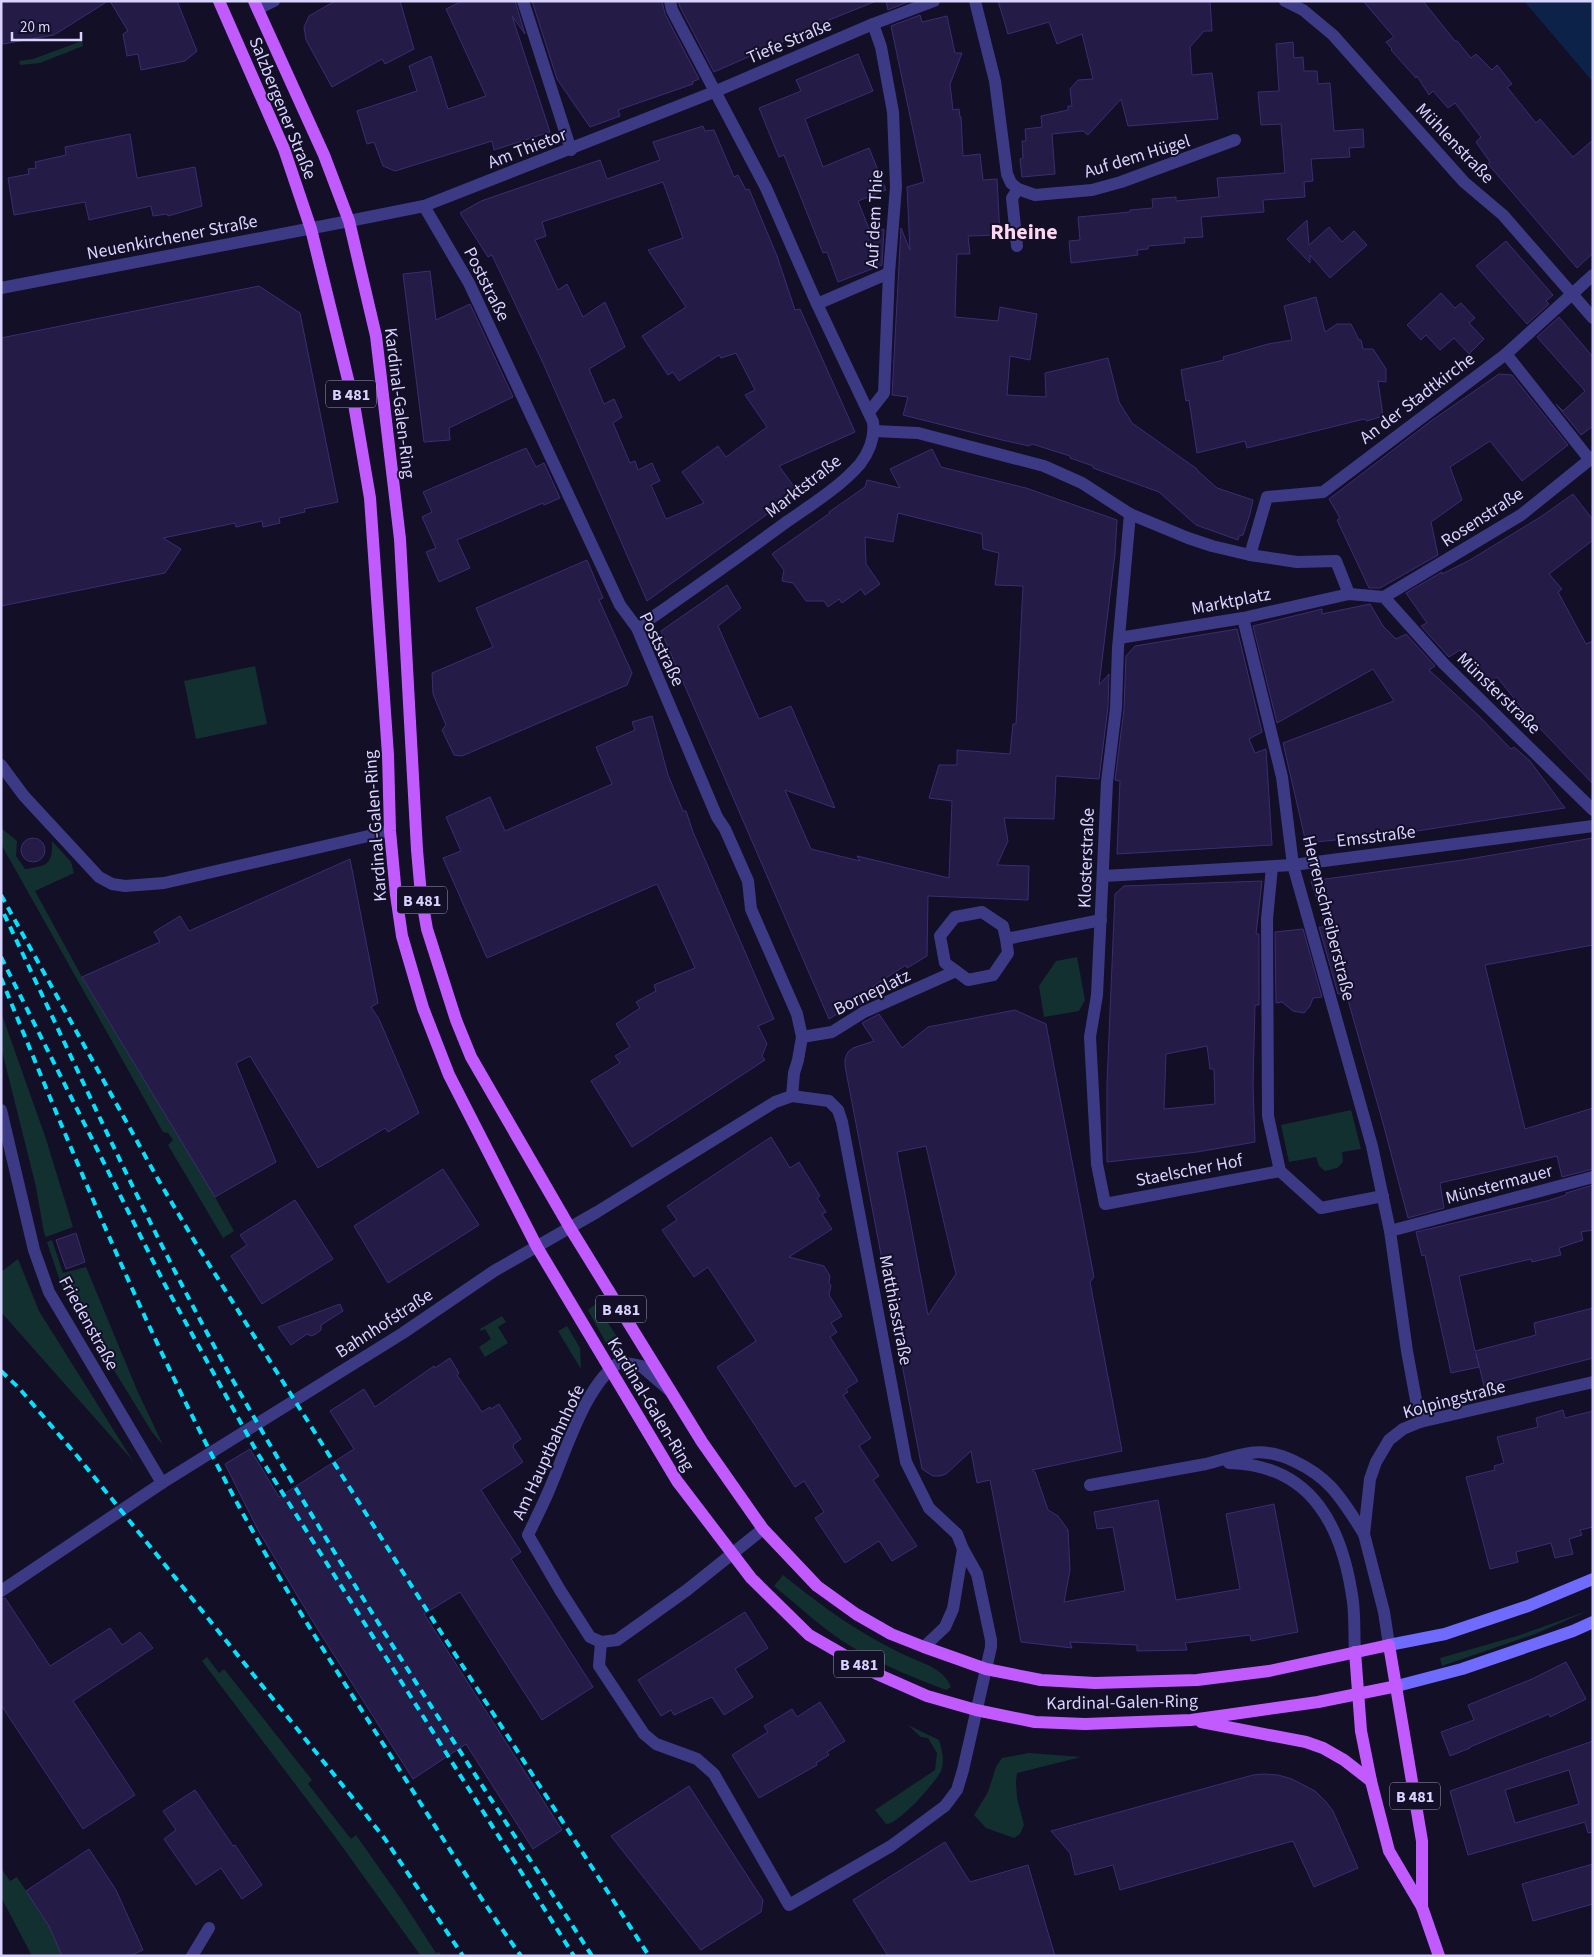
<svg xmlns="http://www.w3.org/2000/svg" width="1594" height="1957" font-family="'Source Sans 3',sans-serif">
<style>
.green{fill:#12302f}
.water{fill:#0c2248}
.building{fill:#241b47;stroke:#3b2d73;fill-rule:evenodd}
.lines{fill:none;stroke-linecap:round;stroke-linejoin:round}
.pedestrian{stroke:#3d3a85;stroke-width:12}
.minor{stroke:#3d3a85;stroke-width:12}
.tertiary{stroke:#3d3a85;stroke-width:12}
.secondary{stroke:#6f6bff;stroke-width:12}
.primary{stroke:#c25bff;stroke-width:12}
.rail{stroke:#00e5ff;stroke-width:4;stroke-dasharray:8 6;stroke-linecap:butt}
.labels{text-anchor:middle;stroke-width:4;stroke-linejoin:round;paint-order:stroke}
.shield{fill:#130f26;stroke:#9e99be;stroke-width:1}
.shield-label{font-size:16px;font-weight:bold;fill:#d9d4ff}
.street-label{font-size:18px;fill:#d9d4ff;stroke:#130f26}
.district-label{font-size:22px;font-weight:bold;fill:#ffd6f0;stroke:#130f26}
</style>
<rect width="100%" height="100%" fill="#130f26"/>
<!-- green -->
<g class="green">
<polygon points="82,41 83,46 40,63 20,65 19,61 33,59"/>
<polygon points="255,666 267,724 196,739 184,681"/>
<path d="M1,828l16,13 -1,15 9,13c22,-3 28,-4 27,-28l19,21 3,11 -39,18 47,86 133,220 19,34 -11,7 -55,-93 5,-5 -5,-7 -5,-1 -162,-288z"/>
<polygon points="1077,957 1085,1000 1079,1011 1044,1017 1039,986 1056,961"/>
<polygon points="1,1012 46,1139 73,1227 46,1237 44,1233 36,1187 1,1047"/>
<polygon points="1351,1110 1361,1149 1342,1152 1343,1162 1337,1168 1325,1171 1319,1166 1316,1157 1289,1162 1281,1125"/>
<polygon points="52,1240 63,1273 86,1267 137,1390 163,1445 152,1432 61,1284 47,1242"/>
<polygon points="18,1259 39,1311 133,1461 1,1312 1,1272"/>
<polygon points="596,1304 622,1345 617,1348 606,1343 588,1310"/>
<polygon points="502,1316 506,1322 498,1327 508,1343 485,1357 479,1347 491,1339 485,1329 481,1331 480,1329"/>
<polygon points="567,1326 580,1348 581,1369 558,1331"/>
<path d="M783,1575c39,32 80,61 126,82 16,7 35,12 42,30l-5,3c-29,-11 -59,-23 -87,-39 -31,-17 -58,-43 -85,-65z"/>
<polygon points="1590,1610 1535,1634 1442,1666 1440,1658 1517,1636"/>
<polygon points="207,1657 219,1673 224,1669 312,1780 308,1784 351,1839 356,1835 401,1899 436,1953 439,1952 442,1956 421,1956 333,1834 202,1661"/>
<path d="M908,1725l31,15c3,9 6,22 2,31 -6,12 -43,54 -55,53l-11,-14 60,-40 2,-17 -9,-15 -7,-1z"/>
<polygon points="1029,1753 1081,1757 1017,1773 1016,1781 1017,1798 1024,1825 1020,1834 1014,1838 986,1828 974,1815 988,1792 996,1767 1002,1758"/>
<polygon points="1,1868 10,1881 17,1877 51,1929 62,1956 32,1956 1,1897"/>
</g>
<!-- water -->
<polygon class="water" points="1524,1 1593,1 1593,82"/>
<!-- building -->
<g class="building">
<polygon points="1,1 108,1 54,35 3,44 1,34"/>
<polygon points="110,1 177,1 197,51 185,61 141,70 138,54 127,56 123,34 128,31"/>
<polygon points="335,1 400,1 414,49 385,64 382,59 332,87 306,40 304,27 309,16"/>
<polygon points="462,1 515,1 525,34 512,16 550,132 494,150 492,141 395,171 383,166 374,142 367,144 357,111 417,91 409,66 431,56 448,109 486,96 446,9"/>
<polygon points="532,1 662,1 665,14 699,79 692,82 693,84 618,110 620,116 590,127 557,79"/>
<polygon points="678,1 874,1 874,2 819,24 820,26 789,44 787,40 714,72 680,7"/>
<polygon points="886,1 910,1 888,10"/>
<polygon points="998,1 1210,1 1212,31 1204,31 1190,47 1192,75 1212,73 1218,119 1128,126 1121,99 1088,135 1083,131 1052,134 1055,174 1022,177 1020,159 1023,158 1022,141 1026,141 1025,129 1042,127 1041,116 1068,110 1068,106 1072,106 1070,89 1078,80 1093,79 1082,34 1057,44 1049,22 1008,34"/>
<polygon points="1363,1 1423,1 1455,41 1457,41 1471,58 1476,54 1492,70 1497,65 1512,84 1507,87 1536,123 1540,119 1573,157 1593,140 1593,253 1577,268 1488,164 1490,162 1476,142 1481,137 1455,103 1448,108 1433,91 1429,95 1417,76 1416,78 1391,50 1392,49 1386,42 1394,37"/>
<polygon points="920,15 922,22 947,16 955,53 962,53 950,84 953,110 959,109 960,117 961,117 963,156 980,154 983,180 997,179 1000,235 968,236 970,254 957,254 955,317 998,321 1000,307 1037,314 1030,360 1010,356 1007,395 1046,397 1045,373 1108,358 1119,402 1132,423 1197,469 1197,470 1217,488 1253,500 1250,514 1243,535 1239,536 1238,540 1196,525 1159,492 1093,468 1093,466 1070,458 1070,456 1032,444 1029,446 1002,440 903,415 908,397 892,395 901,228 910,250 907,187 924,182 891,26"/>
<polygon points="1293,42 1294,58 1303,57 1304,71 1317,71 1318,84 1330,83 1334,131 1363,129 1364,147 1349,148 1350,157 1311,159 1313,181 1304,182 1305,197 1263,200 1264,212 1201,217 1203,237 1184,238 1185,243 1148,246 1148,249 1137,250 1138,255 1071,263 1069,241 1080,240 1078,217 1130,212 1130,210 1153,208 1152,199 1176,197 1176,201 1219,197 1217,178 1285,173 1281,124 1261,125 1258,92 1279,91 1276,44"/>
<polygon points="858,54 873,91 805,119 823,167 869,148 886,190 858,201 871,234 884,229 882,265 838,282 827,252 823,253 784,155 779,157 759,108 801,91 796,80"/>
<path d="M703,126l2,5 9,-1 20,47 4,-2 8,15 3,-1 28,67 18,54 5,-1 55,123 -76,34 19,26 -151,109 -104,-238 -51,-108 -4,2 -28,-44 21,-12 119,-41 7,19 53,-19 -7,-18zM663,182l20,56 -35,12 38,57 -44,29 26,39 5,-3 6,9 40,-26 2,3 15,-5 19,37 -10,5 22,32 -41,30 -8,-11 -36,26 22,31 -38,16 -15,-34 9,-4 -8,-18 -14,7 -3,-9 -5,2 -17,-40 9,-6 -8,-18 -10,5 -15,-35 36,-22 -20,-45 -22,15 -16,-33 -9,6 -23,-50 11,-4 -4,-14z"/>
<polygon points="130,134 137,178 195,167 202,206 168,216 167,214 153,216 151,206 89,220 85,202 14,215 8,178 29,174 28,169 36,168 35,162 66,155 65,147"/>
<polygon points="1307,220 1309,245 1329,227 1342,242 1354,231 1367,245 1330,278 1310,255 1310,263 1287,239"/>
<polygon points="1506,241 1553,295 1546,301 1549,304 1527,324 1476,266"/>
<polygon points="430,271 436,320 470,304 513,397 449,428 450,440 424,442 403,274"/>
<polygon points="259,286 300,313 338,502 304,509 305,512 279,518 280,523 263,527 262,521 236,527 235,523 163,538 181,549 165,573 1,606 1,338"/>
<polygon points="1441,293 1455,308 1461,303 1475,318 1469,323 1484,339 1469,354 1454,338 1440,350 1426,335 1421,340 1407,325"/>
<polygon points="1316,297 1325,332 1337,324 1351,324 1359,340 1361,340 1363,349 1373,349 1386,369 1386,382 1378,381 1383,416 1367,421 1364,419 1247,448 1245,441 1197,453 1189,400 1186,401 1181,370 1224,360 1223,357 1268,344 1292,340 1284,306"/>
<polygon points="1559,317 1593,357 1593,426 1581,435 1556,404 1563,411 1585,391 1537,337"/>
<polygon points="1499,374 1512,375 1568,445 1522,481 1490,441 1450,467 1462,500 1431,522 1438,555 1380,588 1369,588 1337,520 1340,518 1329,499 1431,421"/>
<polygon points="526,448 536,467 544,463 560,498 544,505 543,503 457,540 470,568 439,582 426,552 436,548 422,517 432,512 423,492"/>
<polygon points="932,449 941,467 1026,488 1117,520 1115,554 1099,685 1109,674 1108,707 1099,779 1056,776 1054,819 1004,818 1008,841 997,865 1029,866 1028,900 928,896 927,956 907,968 906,965 872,987 873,991 867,995 870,1000 853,1009 850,1006 829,1019 661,631 727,585 741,608 718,626 759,719 791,706 835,808 785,790 811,849 860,861 857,856 949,878 952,801 929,798 939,765 957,765 957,750 1010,754 1013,724 1016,724 1023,586 995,585 999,553 983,549 982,534 898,513 893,542 865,537 866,564 880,584 865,595 861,589 842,603 839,599 828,607 824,601 806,601 793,583 782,581 784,570 772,554 830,513 829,512 865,487 867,480 900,488 890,469"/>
<polygon points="1573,494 1593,520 1593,540 1549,574 1562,589 1558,592 1586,644 1593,641 1593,784 1530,718 1497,677 1491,681 1460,650 1449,657 1421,626 1427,623 1406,593 1442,572 1442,574 1470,560 1542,516"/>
<polygon points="587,560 603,598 599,600 632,673 627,685 462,756 454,755 442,730 446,725 433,694 432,673 493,647 476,608"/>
<polygon points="1370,604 1383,626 1396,639 1406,634 1435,666 1429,670 1479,716 1511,749 1514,747 1530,761 1565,808 1404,833 1306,843 1283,743 1394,701 1373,669 1277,723 1253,626 1322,609 1322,614"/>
<polygon points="1237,629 1262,732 1249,739 1255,753 1266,749 1272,845 1117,854 1120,781 1115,780 1124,709 1126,656 1135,646"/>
<polygon points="652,716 668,775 683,811 686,811 693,832 774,1019 758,1026 767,1044 762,1056 765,1060 632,1147 591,1081 620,1063 615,1056 630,1047 616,1024 640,1008 636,1002 656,991 654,985 695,968 657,884 487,958 443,858 461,851 446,817 490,797 505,831 612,784 596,747 635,730 632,722"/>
<circle cx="33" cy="850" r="12"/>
<polygon points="1593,838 1593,945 1485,965 1525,1129 1593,1108 1593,1169 1562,1177 1557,1156 1440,1183 1444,1208 1408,1218 1383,1123 1346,993 1338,994 1319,927 1326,927 1311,881 1463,860"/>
<polygon points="350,859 378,1003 371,1007 379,1019 419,1113 388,1132 385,1128 318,1168 250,1056 236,1063 276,1162 215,1197 82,977 160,942 154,932 180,916 189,931"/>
<path d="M1262,881l-6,53h3v71h-4l-2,81 2,56 -58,10 -90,10v-79l8,-189 9,-8zM1207,1046l3,23h4l1,35 -51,5 2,-55z"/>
<polygon points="1303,929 1322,997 1313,998 1310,1006 1304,1013 1293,1011 1282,1002 1276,1003 1275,932"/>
<path d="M1015,1010l31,14 48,253 -4,5 32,169 -90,19 3,2 13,38 10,6 10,14 2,40 -6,32 61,-11 -12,-64 -16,2 -3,-17 64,-12 18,100 64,-11 -14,-75 48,-10 24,128 -47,9 -1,-6 -65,8 2,7 -50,1v-6l-67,-3 2,6 -51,-6 -31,-162 -13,3 -6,-32 -25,23 -6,2h-7l-11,-7 -77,-403v-7l3,-7 5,-4 21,-7 -12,-18 17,-9 23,34 26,-21zM926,1146l30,128 -28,41 -31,-163z"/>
<polygon points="771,1137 790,1168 799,1162 820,1196 817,1198 826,1212 822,1214 832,1229 789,1257 824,1266 830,1276 829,1282 831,1286 829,1295 842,1316 831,1323 837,1332 830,1337 858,1381 846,1389 848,1392 843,1395 871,1438 859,1446 879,1476 873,1480 917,1546 892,1561 879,1541 845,1563 815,1518 824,1512 804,1481 795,1487 717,1367 756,1341 708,1267 694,1277 662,1230 677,1220 667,1206"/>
<polygon points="443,1169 479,1225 388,1283 354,1226"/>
<polygon points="1593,1185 1593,1230 1581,1232 1583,1240 1559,1248 1561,1255 1532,1262 1531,1259 1459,1276 1475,1351 1536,1335 1534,1323 1593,1308 1593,1358 1484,1386 1476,1353 1479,1367 1451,1373 1425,1255 1422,1256 1416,1232 1547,1201 1566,1195 1566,1193"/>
<polygon points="295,1200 333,1259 262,1304 231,1256 247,1245 240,1235"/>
<polygon points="76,1233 85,1262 66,1269 56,1240"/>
<polygon points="340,1304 343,1311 321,1325 321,1330 316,1334 311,1336 307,1334 291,1345 278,1327"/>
<polygon points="450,1358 459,1373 457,1375 482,1412 490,1407 491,1409 499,1404 521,1439 514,1444 513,1447 523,1462 481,1490 521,1552 511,1559 593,1687 542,1720 460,1592 424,1614 562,1830 533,1849 466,1744 413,1779 315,1625 258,1530 225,1464 250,1449 279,1497 354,1449 330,1411 364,1389 375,1407 434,1366 435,1368"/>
<polygon points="1563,1410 1565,1418 1593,1411 1593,1527 1580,1530 1582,1535 1569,1539 1573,1554 1555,1558 1551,1543 1516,1552 1518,1562 1490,1569 1466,1477 1495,1470 1494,1466 1504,1463 1497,1437 1538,1427 1536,1418"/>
<polygon points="5,1598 50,1666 110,1628 122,1645 140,1632 153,1648 73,1701 135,1795 83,1829 1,1705 1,1599"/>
<polygon points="745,1612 768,1648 735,1669 753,1697 724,1715 712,1697 674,1715 671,1710 661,1716 638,1680"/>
<polygon points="1566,1662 1586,1699 1550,1717 1549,1714 1470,1747 1470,1748 1450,1756 1441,1732 1474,1720 1468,1705 1532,1679"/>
<polygon points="820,1702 845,1741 827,1752 829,1755 816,1763 817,1765 759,1798 732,1755 768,1732 764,1726 792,1709 797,1717"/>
<path d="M1593,1741v91l-5,1 -3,-11 -117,33 -18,-64zM1569,1770l10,34 -64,19 -10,-33z"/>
<polygon points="1264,1774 1278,1775 1292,1779 1315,1791 1326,1802 1333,1811 1358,1868 1314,1887 1293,1841 1120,1890 1113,1865 1075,1875 1070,1853 1051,1831 1253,1775"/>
<polygon points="689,1786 763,1900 761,1912 701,1950 611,1836"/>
<polygon points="195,1790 233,1846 235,1845 262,1885 242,1899 221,1868 196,1885 164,1839 176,1830 163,1811"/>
<polygon points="945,1842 970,1882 1028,1865 1055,1956 888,1956 853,1900"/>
<polygon points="89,1849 116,1890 143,1950 130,1956 62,1956 49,1926 26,1891"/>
<polygon points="1593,1864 1593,1904 1533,1921 1522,1884"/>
</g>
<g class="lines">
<!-- pedestrian -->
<g class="pedestrian">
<polyline points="817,304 889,273"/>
<polyline points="1506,354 1590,460"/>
<polyline points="869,412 884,393 889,273 896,187 893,112 881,47 873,24"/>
<polyline points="874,431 918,433 1044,466 1082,483 1130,514 1188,538 1212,546 1250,555 1297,562 1336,561 1349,594"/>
<polyline points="1130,514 1118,648 1116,708 1107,782 1097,995 1090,1037 1097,1164 1105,1204 1280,1171"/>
<polyline points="1250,555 1267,497 1323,492 1506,354 1593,275"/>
<polyline points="1243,618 1282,777 1293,865 1372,1146 1390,1231 1407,1351 1420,1422"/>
<polyline points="1119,638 1243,618 1349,594 1384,597 1444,664 1593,810"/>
<polyline points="1272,867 1267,919 1268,1116 1280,1171 1321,1208 1383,1196"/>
<polyline points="1104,876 1293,865 1593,826"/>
<polyline points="956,971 945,963 940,936 955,917 982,912 1003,926 1006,939"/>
<polyline points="802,1037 832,1032 864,1012 956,971 968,980 993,975 1008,953 1006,939 1101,920"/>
<polyline points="1390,1231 1593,1177"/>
</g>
<!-- minor -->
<g class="minor">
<polyline points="523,1 571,150"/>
<polyline points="975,1 995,81 1007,174 1011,183 1018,189 1035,195 1092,190 1121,182 1235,140"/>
<polyline points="1285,1 1303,10 1333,35 1464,182 1503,215 1593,318"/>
<polyline points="258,9 274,1"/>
<polyline points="424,206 469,283 620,605 637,628 717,817 725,829 748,881 751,909 797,1014 802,1037 798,1060 794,1073 792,1096"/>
<polyline points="349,221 424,206 714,92 873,24 934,1"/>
<polyline points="1017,246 1012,198 1018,189"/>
<polyline points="1384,597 1521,515 1593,457"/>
<path d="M637,628c49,-34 99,-69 148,-105 26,-18 55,-36 75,-59 10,-13 15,-26 13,-42l-56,-118 -51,-116 -94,-178 -2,-9"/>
<polyline points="1,765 24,796 99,877 112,884 125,886 164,883 390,831"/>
<polyline points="1,1110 34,1250 49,1292 162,1483"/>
<path d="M669,1390l-28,-24 -21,-4c-33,20 -53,86 -68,121 -7,18 -16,35 -24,52l32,55 30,47 11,5 16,-2 24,-17 46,-33 76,-61"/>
<path d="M1229,1463c84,2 114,65 124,139 2,17 1,34 2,50"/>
<path d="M1090,1485c38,-7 77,-14 116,-21 14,-3 29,-9 44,-11 27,-5 63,15 81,34 13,14 23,31 33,47"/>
<polyline points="1,1591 162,1483 403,1333 494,1271 597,1212 775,1102 792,1096 829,1101 838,1110 842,1122 906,1462 929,1508 957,1534 963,1549 977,1574 991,1640 991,1647 963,1770 957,1790 945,1806 891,1846 789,1905 714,1774 697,1759 656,1744 644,1734 599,1666 601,1642"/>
<polyline points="1389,1645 1384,1612 1364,1534 1370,1479 1376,1462 1389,1440 1403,1429 1420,1422 1593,1382"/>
<polyline points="924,1647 945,1627 953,1609 963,1549"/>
<polyline points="192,1956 209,1928"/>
</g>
<!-- tertiary -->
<polyline class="tertiary" points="1,288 349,221"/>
<!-- secondary -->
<g class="secondary">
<polyline points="1389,1645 1445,1634 1528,1606 1593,1579"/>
<polyline points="1397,1686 1462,1669 1573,1631 1593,1622"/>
</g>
<!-- primary -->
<g class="primary">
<polyline points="219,1 284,149 311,229 354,404 370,498 388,755 390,831 396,895 402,936 423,1008 449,1075 537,1247 677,1481 751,1578 809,1635 877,1674 927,1696 976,1710 1035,1722 1085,1724 1191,1720 1318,1702 1397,1686"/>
<polyline points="254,1 324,155 349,221 376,336 400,539 417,850 421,895 427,929 456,1020 471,1057 570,1228 702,1442 763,1529 817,1586 856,1614 891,1634 924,1647 986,1669 1041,1680 1095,1683 1197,1680 1269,1671 1389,1645 1422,1841 1422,1907"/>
<polyline points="1355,1652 1361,1731 1371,1781 1389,1851 1422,1907 1439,1956"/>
<polyline points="1201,1722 1306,1742 1323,1748 1344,1760 1371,1781"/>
</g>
<!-- rail -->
<g class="rail">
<polyline points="1,895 159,1181 198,1247 428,1612 649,1956"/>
<path d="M4,914c75,158 146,318 231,470 111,196 236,383 357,572"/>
<polyline points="1,957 164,1283 258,1454 574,1956"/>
<path d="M1,978c69,169 140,343 225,504 48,92 105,180 161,268 44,69 86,139 134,206"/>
<polyline points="1,1371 19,1388 78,1457 352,1797 385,1839 463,1956"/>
</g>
</g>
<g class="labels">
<!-- shield labels -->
<g class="shield">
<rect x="326" y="380.5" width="50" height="27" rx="4"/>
<rect x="397" y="886.5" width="50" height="27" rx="4"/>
<rect x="596" y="1295.5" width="50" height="27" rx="4"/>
<rect x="834" y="1650.5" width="50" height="27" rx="4"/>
<rect x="1390" y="1782.5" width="50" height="27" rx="4"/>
</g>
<g class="shield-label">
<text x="351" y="400">B 481</text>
<text x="422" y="906">B 481</text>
<text x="621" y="1315">B 481</text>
<text x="859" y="1670">B 481</text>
<text x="1415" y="1802">B 481</text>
</g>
<!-- street labels -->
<g class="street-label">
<text transform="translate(789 41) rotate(-23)" y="6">Tiefe Straße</text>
<text transform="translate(283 108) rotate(68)" y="6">Salzbergener Straße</text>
<text transform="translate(1455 143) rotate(46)" y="6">Mühlenstraße</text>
<text transform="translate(527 148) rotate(-21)" y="6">Am Thietor</text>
<text transform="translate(1137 156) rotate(-17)" y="6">Auf dem Hügel</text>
<text transform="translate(874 219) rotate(-87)" y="6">Auf dem Thie</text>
<text transform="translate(172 237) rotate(-11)" y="6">Neuenkirchener Straße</text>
<text transform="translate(487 284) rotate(63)" y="6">Poststraße</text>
<text transform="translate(1417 398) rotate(-37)" y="6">An der Stadtkirche</text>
<text transform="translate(400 403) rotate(83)" y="6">Kardinal-Galen-Ring</text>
<text transform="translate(803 486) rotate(-38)" y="6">Marktstraße</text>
<text transform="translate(1482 517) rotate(-33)" y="6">Rosenstraße</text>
<text transform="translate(1231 601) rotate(-11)" y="6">Marktplatz</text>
<text transform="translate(662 649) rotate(64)" y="6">Poststraße</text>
<text transform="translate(1499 693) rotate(44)" y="6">Münsterstraße</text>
<text transform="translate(375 826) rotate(-94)" y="6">Kardinal-Galen-Ring</text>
<text transform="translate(1376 836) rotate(-7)" y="6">Emsstraße</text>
<text transform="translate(1086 858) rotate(-88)" y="6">Klosterstraße</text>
<text transform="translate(1329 918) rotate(76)" y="6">Herrenschreiberstraße</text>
<text transform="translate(872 992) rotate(-26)" y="6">Borneplatz</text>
<text transform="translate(1189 1170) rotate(-11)" y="6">Staelscher Hof</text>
<text transform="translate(1499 1184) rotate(-15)" y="6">Münstermauer</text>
<text transform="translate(896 1310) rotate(79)" y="6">Matthiasstraße</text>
<text transform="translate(89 1323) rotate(61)" y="6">Friedenstraße</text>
<text transform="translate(384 1323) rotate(-33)" y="6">Bahnhofstraße</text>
<text transform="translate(1454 1399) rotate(-15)" y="6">Kolpingstraße</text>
<text transform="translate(651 1404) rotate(59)" y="6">Kardinal-Galen-Ring</text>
<text transform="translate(548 1452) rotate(-65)" y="6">Am Hauptbahnhofe</text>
<text transform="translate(1122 1702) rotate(-1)" y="6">Kardinal-Galen-Ring</text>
</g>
<!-- district labels -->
<g class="district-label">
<text x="1024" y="239">Rheine</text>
</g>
</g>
<!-- border -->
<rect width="1594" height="1957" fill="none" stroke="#d9d4ff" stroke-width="5"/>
<!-- scale -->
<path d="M12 32v8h69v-8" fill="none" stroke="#d9d4ff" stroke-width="2.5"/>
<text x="20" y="32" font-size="15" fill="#d9d4ff" stroke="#130f26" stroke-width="4" paint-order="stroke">20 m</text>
</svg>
